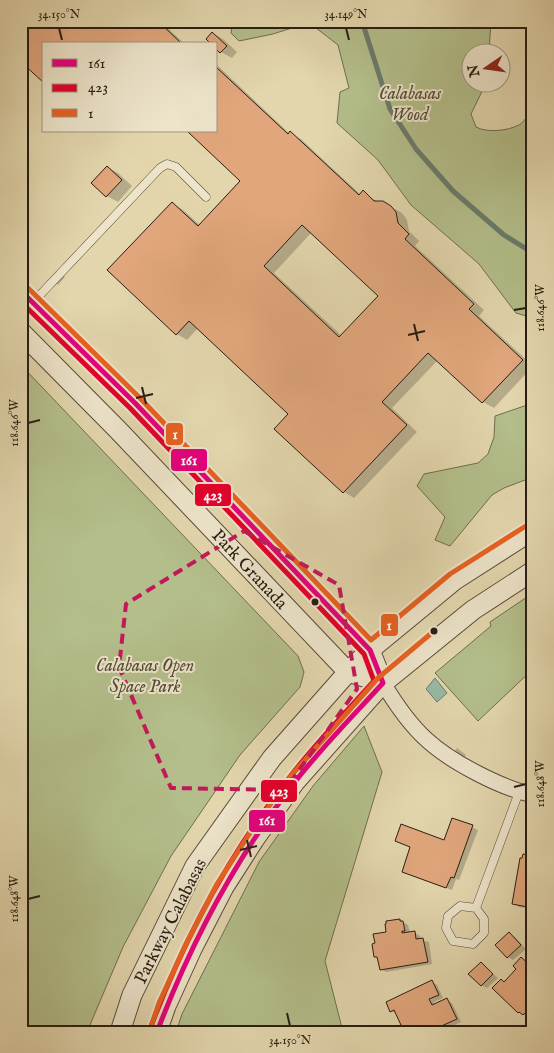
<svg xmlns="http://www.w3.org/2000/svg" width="554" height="1053" font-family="'IM FELL English',serif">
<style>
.green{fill:#b3be8a;stroke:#6e6e4f}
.water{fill:#96baa5;stroke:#6a7b6b}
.shadow{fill:#0003;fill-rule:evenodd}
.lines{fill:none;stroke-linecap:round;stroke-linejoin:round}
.stream{stroke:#6a7b6b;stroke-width:5}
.building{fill:#e1a67c;stroke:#281d14;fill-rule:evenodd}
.service-casing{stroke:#574b3a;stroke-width:9}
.minor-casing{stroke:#574b3a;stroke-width:17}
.tertiary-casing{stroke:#574b3a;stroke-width:21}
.service{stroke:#ede4ca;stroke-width:8}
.minor{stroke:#ede4ca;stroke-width:15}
.tertiary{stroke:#ede4ca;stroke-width:19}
.bus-1-casing{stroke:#ede4ca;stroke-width:9}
.bus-2-casing{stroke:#ede4ca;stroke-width:9}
.bus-3-casing{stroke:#ede4ca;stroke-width:9}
.bus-1{stroke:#e5007d;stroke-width:5}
.bus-2{stroke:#e4002b;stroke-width:5}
.bus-3{stroke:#e86121;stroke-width:5}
.marked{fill:none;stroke:#c2185b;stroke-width:4;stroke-dasharray:10 6;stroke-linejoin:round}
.ticks{fill:none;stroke:#281d14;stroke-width:2}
.bus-dot{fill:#281d14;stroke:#ede4ca;stroke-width:2}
.labels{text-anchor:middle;stroke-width:4;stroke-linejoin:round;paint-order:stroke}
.park-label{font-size:18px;font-style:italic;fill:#524d37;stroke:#ede4ca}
.street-label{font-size:18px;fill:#281d14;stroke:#ede4ca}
.line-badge{stroke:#ede4ca;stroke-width:2}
.badge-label{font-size:14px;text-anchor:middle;font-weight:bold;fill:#fff}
.neatline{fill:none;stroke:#281d14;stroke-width:2}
.ticks-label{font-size:12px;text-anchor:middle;fill:#281d14}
</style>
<rect width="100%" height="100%" fill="#e3d6ad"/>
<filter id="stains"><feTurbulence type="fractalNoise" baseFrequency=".004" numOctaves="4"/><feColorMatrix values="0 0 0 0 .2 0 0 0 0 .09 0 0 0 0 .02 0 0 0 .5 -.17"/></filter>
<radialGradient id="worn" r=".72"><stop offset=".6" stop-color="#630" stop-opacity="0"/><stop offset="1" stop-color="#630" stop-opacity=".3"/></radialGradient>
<!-- green -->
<g class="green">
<polygon points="233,21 300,21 298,26 273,34 239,41 231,33"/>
<path d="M307,21h184l-2,31h-17v30l14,1 -15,31 5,13c11,6 31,4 43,-2 5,-3 10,-11 14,-16v209l-17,-5 -37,-49 -68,-59 -33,-45 -41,-37 3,-31 9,-4 -11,-43z"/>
<polygon points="21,365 298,656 304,672 300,687 240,755 171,856 123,947 87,1032 21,1032"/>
<polygon points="533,403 533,477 504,488 492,495 450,546 435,540 445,517 417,486 424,474 478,463 488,454 494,437 495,416"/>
<polygon points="533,593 533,669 478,721 435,673 491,626 490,622"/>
<polygon points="364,726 382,772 325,961 343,1032 176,1032 182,1014 259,862 313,786"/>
</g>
<!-- water -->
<polygon class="water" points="435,678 447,693 437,702 426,689"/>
<!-- shadow -->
<g class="shadow">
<polygon points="28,21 164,21 162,23 185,44 44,44"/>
<polygon points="212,33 223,39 237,52 232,58 221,52"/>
<path d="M216,64l74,70 11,5 60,56 2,-3 15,10h4l20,11 5,7 2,11 10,10 -4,5 69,64 -5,6 54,50 -39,42 -11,-6 -45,-42 -46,48 25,24 -63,66 -10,-6 -54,-78 -92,-86 -11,12 -10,-6 -5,-131 11,7 17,15 42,-44 -26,-50zM312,232l68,64 -38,40 -68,-63z"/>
<polygon points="107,167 118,173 132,186 118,202 107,196"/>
<polygon points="62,274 65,277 58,285 52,281"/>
<polygon points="457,748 466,755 463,758 455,751"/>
<polygon points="453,819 478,830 459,880 456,879 452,890 409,874 411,847 396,841 445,841"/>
<polygon points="533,844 533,909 519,907 514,904 530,857"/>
<polygon points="400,920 408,925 410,933 415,933 420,936 421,940 429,942 432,964 386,972 381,969 379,959 375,957 387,933"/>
<polygon points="509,934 515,937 526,949 513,960 508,957 497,945"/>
<polygon points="522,959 533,967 533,1009 528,1008 533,1014 529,1017 519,1012 501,980 505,982 518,969"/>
<polygon points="481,963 498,978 487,988 481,985"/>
<polygon points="432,982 437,985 443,998 434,1002 435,1005 447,1000 452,1003 461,1022 439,1032 401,1032 402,1025 397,1014 391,1011"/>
</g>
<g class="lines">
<!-- stream -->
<polyline class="stream" points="362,21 390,109 416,149 453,191 504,235 533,253"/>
</g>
<!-- building -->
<g class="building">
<polygon points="26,21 158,21 182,44 44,44 44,83 21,62 21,27"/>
<polygon points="212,32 227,46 220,53 216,49 216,44 211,44 206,39"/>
<path d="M216,67l72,67 2,-3 69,64 4,-5 11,11h9l8,5 5,6 2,11 11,11 -4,5 69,65 -5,5 54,51 -41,43 -54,-50 -46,49 25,23 -64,68 -69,-64 14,-15 -99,-93 -13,14 -69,-65 65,-68 26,24 42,-45 -53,-50h29zM302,225l76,71 -39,41 -75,-71z"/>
<polygon points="107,166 122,180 106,197 91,183"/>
<polygon points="452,818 473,825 454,878 451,877 446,888 402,872 410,847 395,841 401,824 444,840"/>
<polygon points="533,838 533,908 512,904 520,858 522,858 523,854 529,855"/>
<polygon points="400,919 400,921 403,921 405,931 402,931 402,933 415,931 416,939 423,938 428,962 380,970 377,957 374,957 372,944 375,943 373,934 386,932 385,924 386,924 386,921"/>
<polygon points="509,932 521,945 507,958 495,945"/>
<polygon points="521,957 533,968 533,1003 529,1007 526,1007 529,1009 523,1015 519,1012 518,1013 492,988 501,979 504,982 516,969 513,966"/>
<polygon points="481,962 493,974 481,986 468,974"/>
<polygon points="432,980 439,995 429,999 432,1005 447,998 457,1019 428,1032 425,1032 424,1029 414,1032 400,1032 397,1026 401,1025 394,1010 390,1012 386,1002"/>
</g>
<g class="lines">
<!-- service casing -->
<g class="service-casing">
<g id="service">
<polyline points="21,315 160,168 167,164 176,167 206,197"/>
<polyline points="476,908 484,919 484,933 473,944 453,941 446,928 448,916 460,906 476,908 519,792"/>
</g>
</g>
<!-- minor casing -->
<g class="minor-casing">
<path id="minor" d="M383,683c12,20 26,41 44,57 24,22 74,48 106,55"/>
</g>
<!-- tertiary casing -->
<g class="tertiary-casing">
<g id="tertiary">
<polyline points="21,291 135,403 370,650 383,683"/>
<polyline points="21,332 118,430 348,672 383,683"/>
<polyline points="120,1032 132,995 195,866 272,758 348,672 370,650 455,580 533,530"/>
<polyline points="157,1032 166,1006 192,949 224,887 254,840 295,782 383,683 473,610 533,571"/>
</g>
</g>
<!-- service -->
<use href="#service" class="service"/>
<!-- minor -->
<use href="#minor" class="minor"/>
<!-- tertiary -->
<use href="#tertiary" class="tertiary"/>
<!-- bus-1 casing -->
<g class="bus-1-casing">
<path id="bus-1" d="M21,291l114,112 235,247 13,33c-30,33 -61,64 -89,100 -58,75 -103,159 -137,249"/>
</g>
<!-- bus-2 casing -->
<g class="bus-2-casing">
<path id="bus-2" d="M21,302l109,106 234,246 10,27c-29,32 -59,63 -85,97 -60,76 -105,161 -139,251"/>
</g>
<!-- bus-3 casing -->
<g class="bus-3-casing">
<g id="bus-3">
<polyline points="26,286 140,398 371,640 450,574 529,524"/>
<polyline points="150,1030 159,1003 185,946 217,884 248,836 289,778 378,678 434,631"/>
</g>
</g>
<!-- bus-1 -->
<use href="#bus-1" class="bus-1"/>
<!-- bus-2 -->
<use href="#bus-2" class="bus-2"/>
<!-- bus-3 -->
<use href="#bus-3" class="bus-3"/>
</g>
<!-- marked area -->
<path class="marked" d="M244,531l95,54 18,104 -72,101 -114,-2 -52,-121 7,-63z"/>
<!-- ticks -->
<path class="ticks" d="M59,28l3,12M346,28l3,12M514,310l12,-2M414,324l4,17M408,335l17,-4M142,387l4,17M136,398l17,-4M28,423l12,-3M514,787l12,-3M247,840l4,17M240,850l17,-4M28,899l12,-3M287,1013l3,13"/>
<!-- markers -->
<g class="bus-dot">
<circle cx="315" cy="602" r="4.5"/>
<circle cx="434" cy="631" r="4.5"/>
</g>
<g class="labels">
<!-- park labels -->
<g class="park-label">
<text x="410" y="99">Calabasas<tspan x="410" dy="21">Wood</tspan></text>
<text x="145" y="671">Calabasas Open<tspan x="145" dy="21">Space Park</tspan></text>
</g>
<!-- street labels -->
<g class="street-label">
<text transform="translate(250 569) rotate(47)" y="6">Park Granada</text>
<text transform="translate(170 921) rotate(-63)" y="6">Parkway Calabasas</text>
</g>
</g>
<g class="line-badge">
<rect x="165" y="422" width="19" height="24" rx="5" fill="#e86121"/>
<rect x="170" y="448" width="38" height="24" rx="5" fill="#e5007d"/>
<rect x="194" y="483" width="38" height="24" rx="5" fill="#e4002b"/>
<rect x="380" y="613" width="19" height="24" rx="5" fill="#e86121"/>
<rect x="260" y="779" width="38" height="24" rx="5" fill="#e4002b"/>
<rect x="248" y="809" width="38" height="24" rx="5" fill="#e5007d"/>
</g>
<g class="badge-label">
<text x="175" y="439">1</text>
<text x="189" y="465">161</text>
<text x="213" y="500">423</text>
<text x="389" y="630">1</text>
<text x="279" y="796">423</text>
<text x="267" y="825">161</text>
</g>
<!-- margin -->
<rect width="554" height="1053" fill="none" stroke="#e3d6ad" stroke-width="55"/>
<!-- legend -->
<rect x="42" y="42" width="175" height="90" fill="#ede4ca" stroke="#9e9481"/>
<rect x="52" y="59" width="25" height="8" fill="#e5007d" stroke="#9e9481"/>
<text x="88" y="68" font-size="15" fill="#281d14">161</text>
<rect x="52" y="84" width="25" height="8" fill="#e4002b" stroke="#9e9481"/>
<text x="88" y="92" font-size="15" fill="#281d14">423</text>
<rect x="52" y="109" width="25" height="8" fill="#e86121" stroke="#9e9481"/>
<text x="88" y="118" font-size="15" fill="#281d14">1</text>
<!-- north arrow -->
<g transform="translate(486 68) rotate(257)"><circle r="24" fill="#ede4ca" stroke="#9e9481"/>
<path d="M0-4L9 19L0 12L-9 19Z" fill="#8f2418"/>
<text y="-8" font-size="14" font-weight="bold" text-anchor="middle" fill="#281d14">N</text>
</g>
<rect x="28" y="28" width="498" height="998" class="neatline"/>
<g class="ticks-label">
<text x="59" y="18">34.150°N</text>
<text x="346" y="18">34.149°N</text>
<text transform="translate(540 308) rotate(-90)" y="4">118.646°W</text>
<text transform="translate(14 423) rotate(-90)" y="4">118.646°W</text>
<text transform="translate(540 784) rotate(-90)" y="4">118.648°W</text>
<text transform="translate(14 899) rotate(-90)" y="4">118.648°W</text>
<text x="290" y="1044">34.150°N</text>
</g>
<rect width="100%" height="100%" filter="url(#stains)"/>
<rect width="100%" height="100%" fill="url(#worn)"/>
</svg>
